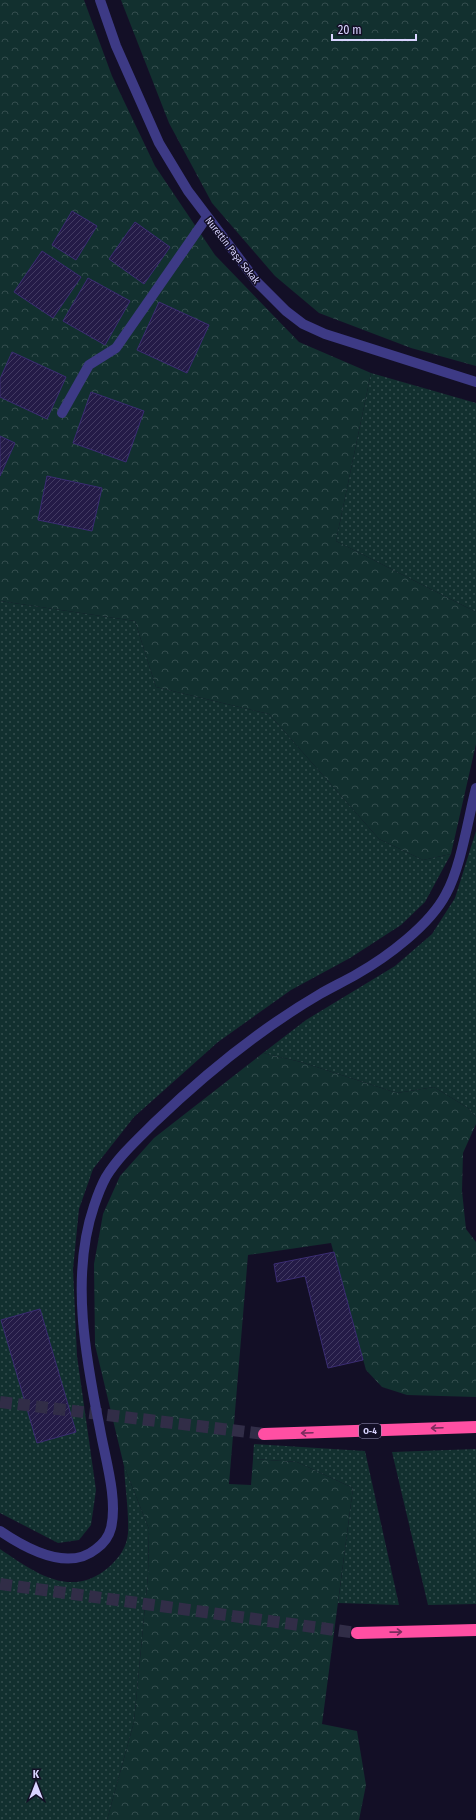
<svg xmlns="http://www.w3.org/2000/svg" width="476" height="1820" font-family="'Fira Sans Condensed',sans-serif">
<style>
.grass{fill:url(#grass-dots)}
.forest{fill:url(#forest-crowns)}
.building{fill:url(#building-hatch);stroke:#3b2d73}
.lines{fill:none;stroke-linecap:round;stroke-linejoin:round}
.motorway-tunnel{stroke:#312d47;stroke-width:12;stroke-dasharray:12 6;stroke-linecap:butt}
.service{stroke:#3d3a85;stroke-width:10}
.minor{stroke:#3d3a85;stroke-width:10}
.tertiary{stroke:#3d3a85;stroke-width:10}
.motorway{stroke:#ff4fa3;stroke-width:12}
.oneway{stroke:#7d2c5e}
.labels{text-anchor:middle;stroke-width:3;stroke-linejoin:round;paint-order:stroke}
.shield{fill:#130f26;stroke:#9e99be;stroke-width:1}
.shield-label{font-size:9px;font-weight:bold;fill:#d9d4ff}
.street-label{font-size:10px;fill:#d9d4ff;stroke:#130f26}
</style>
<defs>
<pattern id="grass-dots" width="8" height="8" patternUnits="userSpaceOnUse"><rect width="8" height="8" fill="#12302f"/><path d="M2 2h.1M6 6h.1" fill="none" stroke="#344d4e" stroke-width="1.8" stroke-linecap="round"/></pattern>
<pattern id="forest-crowns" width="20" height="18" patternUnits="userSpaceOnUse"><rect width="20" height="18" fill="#12302f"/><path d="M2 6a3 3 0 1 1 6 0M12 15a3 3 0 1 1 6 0" fill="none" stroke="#344d4e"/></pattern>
<pattern id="building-hatch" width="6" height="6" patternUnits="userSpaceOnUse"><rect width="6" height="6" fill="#241b47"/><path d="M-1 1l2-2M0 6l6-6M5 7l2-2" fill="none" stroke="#433b63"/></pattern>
</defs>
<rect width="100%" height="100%" fill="#130f26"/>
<!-- grass -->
<g class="grass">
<polygon points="371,373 476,403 476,612 336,541"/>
<polygon points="0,601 135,621 156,687 269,714 379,839 423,860 451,854 425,902 401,925 350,958 291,990 218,1042 134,1117 93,1169 79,1209 73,1269 77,1356 96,1490 91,1525 79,1540 58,1543 0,1513"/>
<polygon points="476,831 476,1117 468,1108 434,1087 397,1093 301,1062 263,1053 306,1020 395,966 432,934 455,898"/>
<polygon points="254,1444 365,1451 399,1605 338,1603 353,1488 297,1462 253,1459"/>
<polygon points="476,1449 476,1604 428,1605 392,1452"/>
<path d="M124,1466l25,63 -1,46 -14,147 -27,98h-107v-271c34,23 71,51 109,18 10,-9 18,-20 19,-34 1,-22 -3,-46 -4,-67z"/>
</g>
<!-- forest -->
<g class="forest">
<polygon points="0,0 84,0 112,76 155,166 215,255 299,342 371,373 336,541 476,612 476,744 451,854 423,860 379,839 269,714 156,687 135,621 0,601"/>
<polygon points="121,0 476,0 476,366 411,348 319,313 275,276 212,203 169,123"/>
<polygon points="263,1053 301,1062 397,1093 434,1087 468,1108 476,1117 476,1124 463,1153 462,1191 466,1229 476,1242 476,1397 407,1395 382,1387 366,1370 331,1243 248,1255 229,1484 251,1485 253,1459 297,1462 353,1488 322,1724 357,1731 366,1785 359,1820 107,1820 134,1722 148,1575 149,1529 124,1466 95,1345 94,1264 103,1214 120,1176 154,1138"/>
</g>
<!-- building -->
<g class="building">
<polygon points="72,211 97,226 76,260 52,245"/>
<polygon points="135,222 170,247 144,284 109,259"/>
<polygon points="42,251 81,277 53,318 14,292"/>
<polygon points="88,278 130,301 105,345 63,321"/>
<polygon points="159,302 209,325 187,373 137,350"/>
<polygon points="12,352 66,377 47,419 0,397 0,379"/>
<polygon points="91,392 144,411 126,462 73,443"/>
<polygon points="0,436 15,443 0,476"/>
<polygon points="47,476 102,488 92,531 38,520"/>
<polygon points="334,1252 363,1360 328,1368 305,1276 277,1282 274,1264"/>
<polygon points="40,1309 76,1432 37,1443 1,1320"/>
</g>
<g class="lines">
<!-- motorway-tunnel -->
<g class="motorway-tunnel">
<polyline points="0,1402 264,1434"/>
<polyline points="0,1584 357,1633"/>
</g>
<!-- service -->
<polyline class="service" points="62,413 89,365 116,348 207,217"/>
<!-- minor -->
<path class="minor" d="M0,1531c25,17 68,41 96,18 7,-5 13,-13 15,-21 7,-29 -6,-70 -11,-99 -14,-69 -30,-153 -6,-223 3,-9 7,-20 12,-29 12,-20 32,-38 49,-55 50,-48 105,-93 165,-128 12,-7 25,-13 37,-20 30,-17 73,-49 89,-80 15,-27 22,-75 30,-106"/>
<!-- tertiary -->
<polyline class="tertiary" points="100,0 116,46 159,143 188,191 257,282 286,311 303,324 325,334 476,382"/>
<!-- motorway -->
<g class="motorway">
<polyline points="264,1434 476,1427"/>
<polyline points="357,1633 476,1630"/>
</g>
</g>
<!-- one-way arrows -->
<defs><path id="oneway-shaft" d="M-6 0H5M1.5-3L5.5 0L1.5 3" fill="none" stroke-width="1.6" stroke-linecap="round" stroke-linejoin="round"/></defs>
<g class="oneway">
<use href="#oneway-shaft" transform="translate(437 1428) rotate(178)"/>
<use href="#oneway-shaft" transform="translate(307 1433) rotate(178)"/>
<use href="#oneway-shaft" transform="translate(396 1632) rotate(-1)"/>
</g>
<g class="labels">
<!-- shield labels -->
<rect class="shield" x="359" y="1424" width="22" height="14" rx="3"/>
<g class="shield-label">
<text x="370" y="1434">O-4</text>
</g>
<!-- street labels -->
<g class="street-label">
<text transform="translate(233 250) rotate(52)" y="4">Nurettin Paşa Sokak</text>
</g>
</g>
<!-- north arrow -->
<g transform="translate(36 1784)" stroke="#130f26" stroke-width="3" paint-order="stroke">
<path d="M0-3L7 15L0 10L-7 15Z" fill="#d9d4ff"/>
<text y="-6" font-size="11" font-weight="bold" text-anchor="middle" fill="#d9d4ff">K</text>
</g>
<!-- scale -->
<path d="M332 34v6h84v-6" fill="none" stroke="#d9d4ff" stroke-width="2"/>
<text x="338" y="34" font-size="12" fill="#d9d4ff" stroke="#130f26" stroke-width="3" paint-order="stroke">20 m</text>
</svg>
